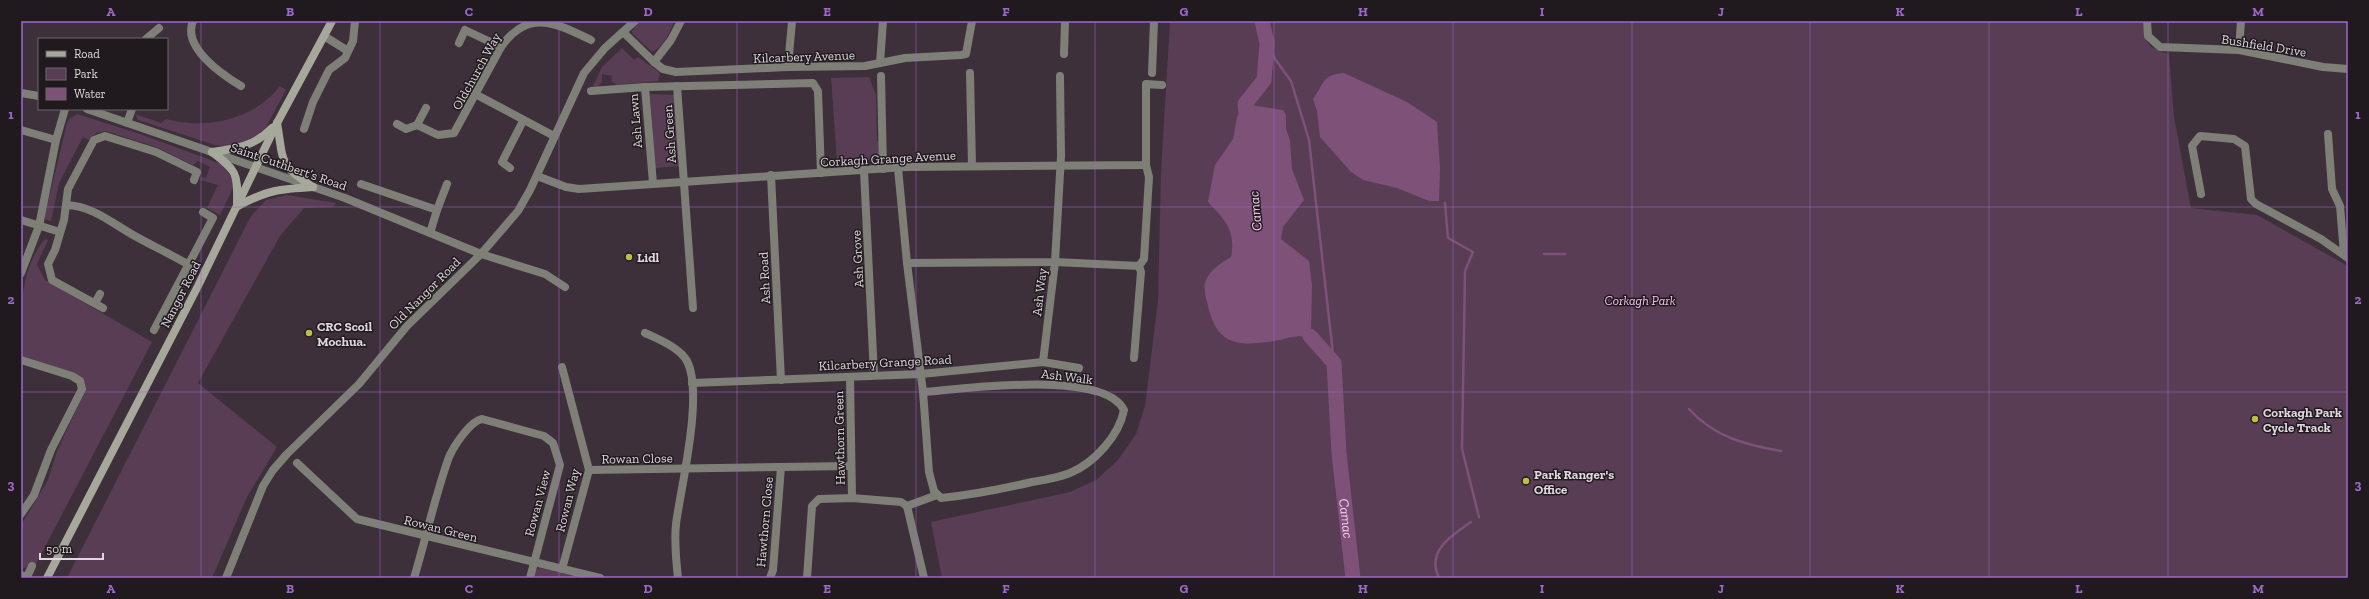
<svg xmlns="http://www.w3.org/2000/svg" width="2369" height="599" font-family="'Zilla Slab',serif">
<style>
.green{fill:#583d54}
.water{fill:#7e5178}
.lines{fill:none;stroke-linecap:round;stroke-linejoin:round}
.stream{stroke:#7e5178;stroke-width:2.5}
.river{stroke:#7e5178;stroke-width:15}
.minor{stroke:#7e7f77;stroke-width:8}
.tertiary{stroke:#7e7f77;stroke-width:8}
.secondary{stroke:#a7a89c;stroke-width:8}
.grid{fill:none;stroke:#9e68ca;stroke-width:1;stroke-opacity:0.55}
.poi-dot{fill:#bac046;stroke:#201a1f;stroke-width:1.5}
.labels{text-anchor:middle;stroke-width:3;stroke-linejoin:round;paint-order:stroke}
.street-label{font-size:13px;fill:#dfd7dd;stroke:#201a1f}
.poi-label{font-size:13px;font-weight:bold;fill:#dfd7dd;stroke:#201a1f;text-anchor:start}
.park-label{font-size:13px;font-style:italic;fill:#f9c0f1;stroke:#201a1f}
.water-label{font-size:14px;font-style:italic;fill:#f7ccf0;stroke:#201a1f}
.neatline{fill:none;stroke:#9e68ca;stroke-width:1.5}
.grid-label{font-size:13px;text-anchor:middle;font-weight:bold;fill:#9e68ca}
</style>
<rect width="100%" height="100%" fill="#3d303b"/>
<!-- green -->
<g class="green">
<path d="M640,21h34c-4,12 -10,25 -22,31l-20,-19v-2z"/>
<path d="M1170,21h973c1,21 5,28 26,33l5,63 17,91 66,7 91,51v312h-1406l-11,-56 139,-30 26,-12 22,-20 18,-26 9,-28 13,-105 3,-129z"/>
<polygon points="622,48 634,60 638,57 660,73 658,81 617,85 611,81 612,76 602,74 602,82 597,87 593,86 602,67"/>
<polygon points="869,77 876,95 877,141 880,141 881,159 837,162 831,78"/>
<path d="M280,86l6,4 -20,37c-10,14 -34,22 -51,18l-77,-25 -3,-6 26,9 5,-4c40,11 88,1 114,-33z"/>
<polygon points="650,94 675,95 680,166 655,168"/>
<polygon points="77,114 140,134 224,165 233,181 233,188 220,215 207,208 218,185 200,180 202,177 206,178 210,167 198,161 193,165 156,147 106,131 96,133 89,140 83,137 59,183 51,221 44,219 67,123 69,119"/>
<polygon points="287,195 336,203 333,207 304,208 280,236 198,383 277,447 247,497 212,578 67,578 251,216 266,200"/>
<path d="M45,239l3,1 -11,24 8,16 107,62 -117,224 -6,-1 -8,5v-45l27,-45 9,-29 28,-60 -2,-9 -9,-8 -53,-18c0,-39 -3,-85 24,-117z"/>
<polygon points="540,568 585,578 534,578 536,570"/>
</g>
<!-- water -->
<g class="water">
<path d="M1344,73l63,29 30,20 3,47 -1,32h-10l-32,-13 -34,-8 -12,-8 -31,-35 -3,-26 -4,-12c12,-16 8,-24 31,-26z"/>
<path d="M1245,104l38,6 3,5v14l4,11 2,29 12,31 -21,27 -2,12 28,22 3,24 -1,48 13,17 -2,3c-6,-6 -8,-12 -15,-15 -9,-4 -18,0 -27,2 -35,6 -61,9 -71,-30 -2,-10 -7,-21 -3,-30 5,-11 15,-17 25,-23 5,-26 -5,-36 -23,-55l7,-37 18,-26 4,-22z"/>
</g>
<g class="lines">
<!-- stream -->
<g class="stream">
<polyline points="1267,43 1275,59 1291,81 1309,140 1334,363"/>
<polyline points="1445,203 1448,238 1473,252 1465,271 1462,449 1479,517"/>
<polyline points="1544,254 1565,254"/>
<path d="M1689,409c25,28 57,36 92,42"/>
<path d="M1439,578c-13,-27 12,-42 32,-56"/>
</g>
<!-- river -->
<g class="river">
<polyline points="1247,125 1245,104 1264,80 1267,43 1262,21"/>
<path id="s1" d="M1310,336l24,27 5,90 14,125"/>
</g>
<!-- minor -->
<g class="minor">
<path d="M193,21c-11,26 28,53 48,65"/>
<polyline points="2147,21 2148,36 2160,47 2239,50 2323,67 2348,69"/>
<polyline points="623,32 654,62 663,69 676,72 788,67 865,66 905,58 961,55 966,54 972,21"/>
<polyline points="324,36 348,51"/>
<polyline points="146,39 159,28"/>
<polyline points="459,43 465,30 501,47"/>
<polyline points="2239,50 2241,21"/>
<polyline points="1064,54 1065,21"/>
<polyline points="654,62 671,40 681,21"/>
<polyline points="880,63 883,21"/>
<polyline points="788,67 792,21"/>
<polyline points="970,73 972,166"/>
<polyline points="1152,73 1154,21"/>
<polyline points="881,76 883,169"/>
<polyline points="677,86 693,308"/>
<polyline points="645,87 813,83 818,91 821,173"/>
<polyline points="591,91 645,87 653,183"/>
<polyline points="477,95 554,136"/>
<polyline points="127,123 132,109"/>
<polyline points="397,124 406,129 417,125 426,108"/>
<path d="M417,125l21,10 16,-2 47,-86c27,-39 55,-24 90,-7"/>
<polyline points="304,129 313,102 329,70 345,58 353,41 355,21"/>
<polyline points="21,130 56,140"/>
<polyline points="2328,134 2332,189 2340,206 2344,254"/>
<polyline points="510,168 502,162 523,121"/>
<polyline points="898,168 907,263 1055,262 1061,156 1060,76"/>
<polyline points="864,171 874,375"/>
<polyline points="771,175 781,380"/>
<polyline points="537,176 566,187 579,189 905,167 1146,165 1146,84 1162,85"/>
<polyline points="361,184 437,210 430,233"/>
<polyline points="2201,194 2192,146 2200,136 2234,139 2245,146 2251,199 2256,204 2321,239 2348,258"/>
<path d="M66,205c25,1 42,15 62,27 20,12 41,21 61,33"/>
<polyline points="437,210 447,184"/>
<polyline points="21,220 60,232"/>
<path d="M907,263l16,129 6,80 5,19 7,7c31,-3 61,-9 91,-16 12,-2 26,-4 38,-9 24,-10 49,-37 54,-63 -20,-41 -161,-21 -201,-18"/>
<polyline points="21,273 39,226 56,140 65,109"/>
<polyline points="95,303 100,294"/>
<polyline points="103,308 52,280 48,264 55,250 64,220 68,189 94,140 105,136 156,152 197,172 194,180"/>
<polyline points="154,330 213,218 203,212"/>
<path d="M645,333c13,6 35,15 42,28 17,33 -6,125 -11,163 -2,18 0,36 2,54"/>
<polyline points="1134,358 1141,272 1139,266 1144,259 1149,177 1146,165"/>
<polyline points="21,360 72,376 80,381 82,389 51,450 34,495 21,514"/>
<polyline points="1043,362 1055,262 1139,266"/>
<polyline points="850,377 852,498"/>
<polyline points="692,383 921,374 1043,362 1079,368"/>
<polyline points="297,463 357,519 600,578"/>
<polyline points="589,470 851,466"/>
<polyline points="907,506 924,578"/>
<polyline points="907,506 937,495"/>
<polyline points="562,569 589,470 562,367"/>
<polyline points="21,575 27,577 32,566"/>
<polyline points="226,578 263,486 273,470 287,454 359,384 407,326 481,254 545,274 565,287"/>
<path d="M414,578c12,-40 21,-82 35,-121 5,-11 21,-36 33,-38l62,17 9,7 7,22 -30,113"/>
<polyline points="770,578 773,570 781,467"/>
<polyline points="807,578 812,506 819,499 852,498 901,502 907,506"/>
</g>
<!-- tertiary -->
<g class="tertiary">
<polyline points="21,93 39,96"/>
<polyline points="87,109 345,198 481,254 518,211 530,190 584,73 605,48 635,21"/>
</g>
<!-- secondary -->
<g class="secondary">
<path d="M277,123c7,40 1,41 36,64"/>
<path d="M212,152c24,-3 43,-6 60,-24"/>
<path d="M212,152c24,18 26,21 25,51"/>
<path d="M238,206c29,-16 42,-17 75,-19"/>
<polyline points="47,578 198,286 277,123 332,21"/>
</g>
</g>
<!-- grid -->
<path class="grid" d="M201,21v557M380,21v557M559,21v557M737,21v557M916,21v557M1095,21v557M1274,21v557M1453,21v557M1632,21v557M1810,21v557M1989,21v557M2168,21v557M21,207h2327M21,392h2327"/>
<!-- markers -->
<g class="poi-dot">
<circle cx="629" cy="257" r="4"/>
<circle cx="309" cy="333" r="4"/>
<circle cx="2255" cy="419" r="4"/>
<circle cx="1526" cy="481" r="4"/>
</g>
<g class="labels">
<!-- street labels -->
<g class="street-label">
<text transform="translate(2264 45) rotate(9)" y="5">Bushfield Drive</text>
<text transform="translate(804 56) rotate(-2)" y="5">Kilcarbery Avenue</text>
<text transform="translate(476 71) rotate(-61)" y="5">Oldchurch Way</text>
<text transform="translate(635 121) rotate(-95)" y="5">Ash Lawn</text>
<text transform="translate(669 134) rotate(-94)" y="5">Ash Green</text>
<text transform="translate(888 158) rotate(-3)" y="5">Corkagh Grange Avenue</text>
<text transform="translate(289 166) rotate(19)" y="5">Saint Cuthbert’s Road</text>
<text transform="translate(857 259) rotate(-93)" y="5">Ash Grove</text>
<text transform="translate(764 278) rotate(-93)" y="5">Ash Road</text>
<text transform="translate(1039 292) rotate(-83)" y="5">Ash Way</text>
<text transform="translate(424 293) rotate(-45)" y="5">Old Nangor Road</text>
<text transform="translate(180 294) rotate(-63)" y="5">Nangor Road</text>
<text transform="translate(885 362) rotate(-3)" y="5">Kilcarbery Grange Road</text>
<text transform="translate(1067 376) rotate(7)" y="5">Ash Walk</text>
<text transform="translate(839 438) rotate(-91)" y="5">Hawthorn Green</text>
<text transform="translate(637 458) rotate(-1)" y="5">Rowan Close</text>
<text transform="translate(567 500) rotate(-76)" y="5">Rowan Way</text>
<text transform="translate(537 503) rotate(-75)" y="5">Rowan View</text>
<text transform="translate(764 522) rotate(-85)" y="5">Hawthorn Close</text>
<text transform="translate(441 528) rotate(14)" y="5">Rowan Green</text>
</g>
<!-- poi labels -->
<g class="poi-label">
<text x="637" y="262">Lidl</text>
<text x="317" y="331">CRC Scoil<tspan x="317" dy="15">Mochua.</tspan></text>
<text x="2263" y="417">Corkagh Park<tspan x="2263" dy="15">Cycle Track</tspan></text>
<text x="1534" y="479">Park Ranger's<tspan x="1534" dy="15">Office</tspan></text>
</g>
<!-- park labels -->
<g class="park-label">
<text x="1640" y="305">Corkagh Park</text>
</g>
<!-- water labels -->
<g class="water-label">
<text transform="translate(1255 211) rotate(-95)" y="5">Camac</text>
<text dy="5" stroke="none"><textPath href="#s1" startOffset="192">Camac</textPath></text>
</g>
</g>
<!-- border -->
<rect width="2369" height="599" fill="none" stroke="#201a1f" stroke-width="44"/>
<!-- legend -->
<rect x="38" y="38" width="130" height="72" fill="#201a1f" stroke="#6c666b"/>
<rect x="46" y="51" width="20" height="6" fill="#a7a89c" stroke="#6c666b"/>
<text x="74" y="58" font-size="12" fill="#dfd7dd">Road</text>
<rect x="46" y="68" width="20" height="12" fill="#583d54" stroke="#6c666b"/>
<text x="74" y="78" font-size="12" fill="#dfd7dd">Park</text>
<rect x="46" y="88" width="20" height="12" fill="#7e5178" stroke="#6c666b"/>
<text x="74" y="98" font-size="12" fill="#dfd7dd">Water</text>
<!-- scale -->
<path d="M40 553v6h63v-6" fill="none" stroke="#dfd7dd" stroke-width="2"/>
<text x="46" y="553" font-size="12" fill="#dfd7dd" stroke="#201a1f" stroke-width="3" paint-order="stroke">50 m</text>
<rect x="22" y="22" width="2325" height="555" class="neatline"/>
<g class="grid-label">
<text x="111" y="16">A</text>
<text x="290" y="16">B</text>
<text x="469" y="16">C</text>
<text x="648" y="16">D</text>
<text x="827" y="16">E</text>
<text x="1006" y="16">F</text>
<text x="1184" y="16">G</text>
<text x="1363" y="16">H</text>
<text x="1542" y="16">I</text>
<text x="1721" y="16">J</text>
<text x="1900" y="16">K</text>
<text x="2079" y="16">L</text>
<text x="2258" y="16">M</text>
<text x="11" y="119">1</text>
<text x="2358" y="119">1</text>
<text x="11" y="304">2</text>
<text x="2358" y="304">2</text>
<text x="11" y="489">3</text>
<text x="2358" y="489">3</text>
<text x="111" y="593">A</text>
<text x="290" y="593">B</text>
<text x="469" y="593">C</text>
<text x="648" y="593">D</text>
<text x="827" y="593">E</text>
<text x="1006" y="593">F</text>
<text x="1184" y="593">G</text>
<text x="1363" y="593">H</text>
<text x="1542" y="593">I</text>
<text x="1721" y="593">J</text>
<text x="1900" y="593">K</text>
<text x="2079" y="593">L</text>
<text x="2258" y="593">M</text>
</g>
</svg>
